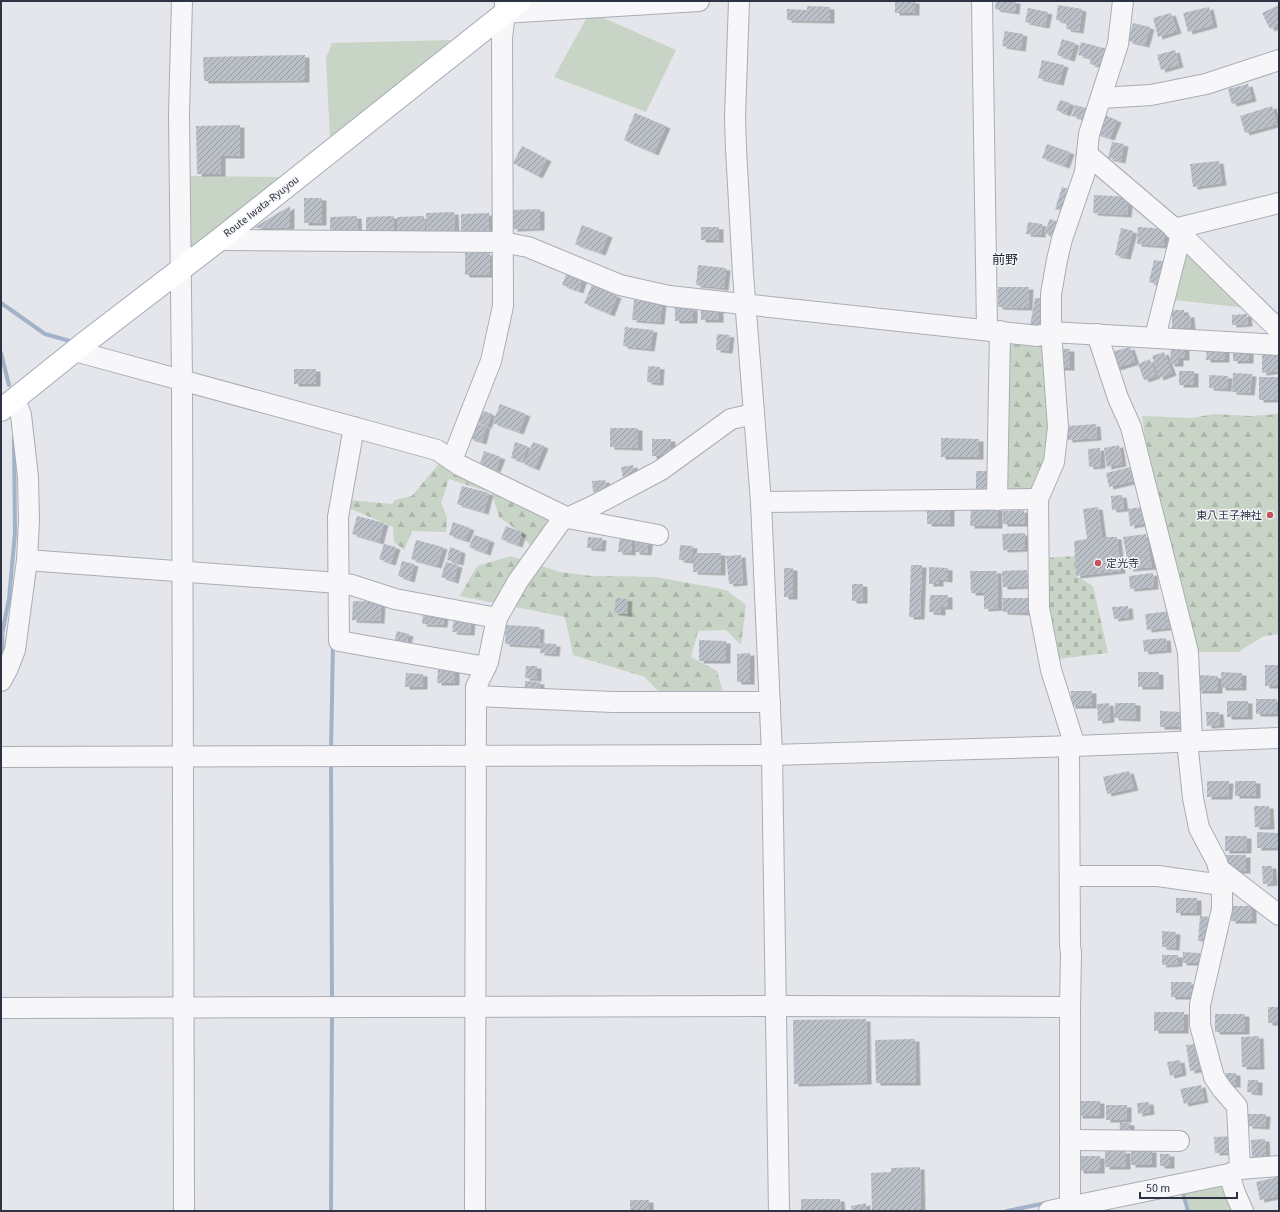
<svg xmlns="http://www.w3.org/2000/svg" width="1280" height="1212" font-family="'Source Sans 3','Noto Sans JP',sans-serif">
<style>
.green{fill:#c8d4c6}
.forest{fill:url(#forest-firs)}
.cemetery{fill:url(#cemetery-stones)}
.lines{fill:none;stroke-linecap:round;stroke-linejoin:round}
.stream{stroke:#a2b2c8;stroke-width:4}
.building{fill:url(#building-hatch);filter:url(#shadow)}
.minor-casing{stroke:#a9adb5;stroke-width:22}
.major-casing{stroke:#a4aab6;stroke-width:24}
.minor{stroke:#f7f7f9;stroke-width:20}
.major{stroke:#fff;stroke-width:22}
.poi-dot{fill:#c6535c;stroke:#f4f5f8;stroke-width:1.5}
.labels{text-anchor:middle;stroke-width:3;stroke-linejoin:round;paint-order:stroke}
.street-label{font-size:11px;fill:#2d3342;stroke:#f4f5f8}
.poi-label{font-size:11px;fill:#2d3342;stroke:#f4f5f8;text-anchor:end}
.quarter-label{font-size:13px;fill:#1f2433;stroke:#f4f5f8}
</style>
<defs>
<pattern id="forest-firs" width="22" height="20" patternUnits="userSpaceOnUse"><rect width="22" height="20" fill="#c8d4c6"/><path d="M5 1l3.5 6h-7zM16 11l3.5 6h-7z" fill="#acb6ab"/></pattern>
<pattern id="cemetery-stones" width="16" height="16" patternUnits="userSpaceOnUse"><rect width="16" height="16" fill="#c8d4c6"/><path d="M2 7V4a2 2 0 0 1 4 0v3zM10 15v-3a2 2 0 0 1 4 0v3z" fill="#acb6ab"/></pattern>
<pattern id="building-hatch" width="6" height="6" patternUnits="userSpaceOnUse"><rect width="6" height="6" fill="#bbbfc7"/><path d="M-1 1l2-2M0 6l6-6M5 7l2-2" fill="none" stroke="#989ca3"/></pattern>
<filter id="shadow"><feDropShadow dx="4.5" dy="2.5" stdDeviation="0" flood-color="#0004"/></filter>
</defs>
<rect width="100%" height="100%" fill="#e4e6eb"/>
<!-- green -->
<g class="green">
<polygon points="590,12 676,50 646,112 554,77"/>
<polygon points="451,40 330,138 326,58 332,43"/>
<polygon points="180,176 284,177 186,255"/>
<polygon points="1181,234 1257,309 1164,299"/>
<polygon points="1224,1181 1235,1211 1189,1211 1182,1192"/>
</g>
<!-- forest -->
<g class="forest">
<polygon points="1000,331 1051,332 1058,427 1038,499 997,500"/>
<polygon points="1215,414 1250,416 1279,414 1279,634 1264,636 1238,652 1188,652 1158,532 1142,416 1191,418"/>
<polygon points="441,461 562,515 537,553 517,530 499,517 492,493 449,479 441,503 447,517 446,532 412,531 404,550 394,542 393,527 349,508 348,500 392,504 395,500 412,496"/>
<polygon points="511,556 560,572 592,576 656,577 726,590 746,605 741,645 726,630 698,631 691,657 717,671 723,692 716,696 690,696 658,691 645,677 573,655 565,617 460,596 477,566"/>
</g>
<!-- cemetery -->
<polygon class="cemetery" points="1075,556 1076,576 1093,586 1108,653 1049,660 1046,558"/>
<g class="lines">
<!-- stream -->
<g class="stream">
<polyline points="1,303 45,334 70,341"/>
<polyline points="1,353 9,385"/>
<polyline points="3,658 2,634 9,599 15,533 14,438"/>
<polyline points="331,751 333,644"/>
<polyline points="331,762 332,1001"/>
<polyline points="1182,1190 1188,1211"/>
<polyline points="331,1211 332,1012"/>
<polyline points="1007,1211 1046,1203"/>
</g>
</g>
<!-- building -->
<g class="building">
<rect x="895" y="1" width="20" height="12"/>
<polygon points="996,1 1016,1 1015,12 995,9"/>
<polygon points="1058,5 1082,9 1079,31 1066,29 1067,22 1056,20"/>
<polygon points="1279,5 1279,25 1270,29 1262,13"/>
<polygon points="807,6 830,7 830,21 787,20 787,9 807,10"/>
<polygon points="1209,7 1213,25 1188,32 1183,13"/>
<polygon points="1028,8 1048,12 1045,26 1025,22"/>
<polygon points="1171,13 1177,31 1158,37 1153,18"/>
<polygon points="1133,23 1150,27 1145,45 1128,41"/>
<polygon points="1005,31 1023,34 1021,49 1002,46"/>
<polygon points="1062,39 1075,43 1070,59 1057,55"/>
<polygon points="1081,42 1107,49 1102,67 1090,64 1091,58 1078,55"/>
<polygon points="1175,50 1179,65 1161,70 1157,55"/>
<polygon points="305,55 305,80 204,81 203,57"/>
<polygon points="1042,60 1064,65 1059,83 1038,78"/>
<polygon points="1248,84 1252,99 1232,104 1228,89"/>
<polygon points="1060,100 1070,103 1066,114 1056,110"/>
<polygon points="1075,105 1086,108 1083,119 1072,116"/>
<polygon points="1272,106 1277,124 1245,133 1240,116"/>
<polygon points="635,113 666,126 654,153 624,140"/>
<polygon points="1102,114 1117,120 1110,138 1095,133"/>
<polygon points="240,125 240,156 221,156 221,174 197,174 196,126"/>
<polygon points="1112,142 1124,144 1121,161 1108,158"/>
<polygon points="1047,144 1070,152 1065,166 1042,158"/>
<polygon points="522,146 547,159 538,176 513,163"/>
<polygon points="1219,161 1222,183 1193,187 1190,164"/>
<polygon points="1062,187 1074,191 1067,212 1055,209"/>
<polygon points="1094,195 1129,197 1127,215 1093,213"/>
<rect x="304" y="198" width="18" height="25"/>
<polygon points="290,206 290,227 253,228"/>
<polygon points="540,209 540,228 513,229 512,210"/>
<polygon points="454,212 455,231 427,232 426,213"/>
<polygon points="489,213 489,233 461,233 461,214"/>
<polygon points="357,216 358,236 330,237 330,217"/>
<polygon points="394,216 394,235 366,236 366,217"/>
<polygon points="424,216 425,235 397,236 397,217"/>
<polygon points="1050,219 1059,222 1053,237 1044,233"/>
<polygon points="1028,222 1042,224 1041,235 1026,234"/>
<polygon points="582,225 608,235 601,253 575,244"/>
<rect x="701" y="227" width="18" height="13"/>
<polygon points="1138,227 1165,229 1163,246 1137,244"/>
<polygon points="1121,228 1133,231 1126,257 1115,255"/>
<rect x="465" y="253" width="25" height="22"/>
<polygon points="1154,260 1167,262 1162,285 1149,282"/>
<polygon points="698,265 726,268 724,288 696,285"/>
<polygon points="567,272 583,278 579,291 562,285"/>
<polygon points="592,285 617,296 610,314 584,303"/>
<polygon points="998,287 1029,287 1028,308 998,307"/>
<polygon points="1035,298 1046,299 1042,328 1030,326"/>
<polygon points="634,300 662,303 660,322 632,320"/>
<polygon points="675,307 693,308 693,321 675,321"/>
<rect x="701" y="307" width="18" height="13"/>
<polygon points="1172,310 1184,310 1184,315 1190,315 1191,328 1172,328"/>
<polygon points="1247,314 1248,324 1232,325 1232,315"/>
<polygon points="625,327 653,330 650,349 623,346"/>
<polygon points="717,334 730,335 728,351 716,350"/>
<polygon points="1171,346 1185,347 1185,358 1179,358 1179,364 1170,364"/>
<polygon points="1130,347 1135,362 1116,368 1111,352"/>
<polygon points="1207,347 1225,347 1225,360 1206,360"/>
<rect x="1233" y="348" width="16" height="13"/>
<rect x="1058" y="349" width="12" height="19"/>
<polygon points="1262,351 1279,352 1279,371 1262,373"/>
<polygon points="1164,352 1172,373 1159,378 1152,356"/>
<polygon points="1150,359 1156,376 1144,380 1138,364"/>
<polygon points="648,366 660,367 659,383 647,382"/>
<rect x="294" y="369" width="22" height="15"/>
<rect x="1179" y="371" width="15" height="14"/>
<polygon points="1233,373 1252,374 1250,393 1232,392"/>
<polygon points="1209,375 1228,376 1227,389 1209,388"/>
<rect x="1259" y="377" width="20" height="23"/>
<polygon points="500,404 526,414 519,432 493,423"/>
<polygon points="476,408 492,414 487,426 471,420"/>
<polygon points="474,423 486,426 482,442 469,438"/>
<polygon points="1096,424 1097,438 1068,440 1067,426"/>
<polygon points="610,428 638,428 638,448 610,447"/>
<polygon points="941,438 979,439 979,457 941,457"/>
<rect x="652" y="439" width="19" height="17"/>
<polygon points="515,442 527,446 523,461 511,458"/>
<polygon points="533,442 544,446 535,468 524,464"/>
<polygon points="1119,445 1122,464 1107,467 1104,448"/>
<polygon points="1100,448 1101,466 1089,467 1088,449"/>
<polygon points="484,451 501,457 496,470 480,464"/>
<polygon points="633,465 635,476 623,478 621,467"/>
<polygon points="1131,467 1134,481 1109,487 1106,473"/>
<rect x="976" y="471" width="14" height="21"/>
<polygon points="605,480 606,490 593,492 592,481"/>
<polygon points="462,486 489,493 484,512 457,504"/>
<polygon points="1122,495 1124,509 1112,510 1111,496"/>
<rect x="927" y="505" width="23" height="19"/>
<polygon points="1098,507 1102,537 1117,537 1121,571 1076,576 1074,541 1087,539 1083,509"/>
<polygon points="1143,507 1146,523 1130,526 1128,509"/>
<polygon points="971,508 998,508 998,526 970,526"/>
<polygon points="1024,510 1025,524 1003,524 1003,511"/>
<polygon points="357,516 384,523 379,542 352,534"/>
<polygon points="453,522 470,528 465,540 449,535"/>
<polygon points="506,526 522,532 518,545 501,539"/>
<polygon points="1025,533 1025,549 1003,550 1002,534"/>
<polygon points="1146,534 1152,567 1129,569 1123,537"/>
<polygon points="474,535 490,540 486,553 469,547"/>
<polygon points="620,536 632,537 631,553 618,552"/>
<polygon points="588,537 602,538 601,549 587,548"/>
<polygon points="636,537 649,538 647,553 635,552"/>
<polygon points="416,540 443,547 437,566 411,559"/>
<polygon points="384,544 396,547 391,563 379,559"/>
<polygon points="680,545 693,546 691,561 679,560"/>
<polygon points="450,547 461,551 459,563 447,560"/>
<polygon points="693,553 721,553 721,573 693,572"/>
<polygon points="741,555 743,583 729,584 726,556"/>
<polygon points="402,561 414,564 410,580 398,576"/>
<polygon points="446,562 458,565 454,581 441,577"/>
<polygon points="911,565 922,565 920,617 909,617"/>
<polygon points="929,567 948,568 948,580 939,579 939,584 929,584"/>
<rect x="784" y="568" width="9" height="29"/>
<polygon points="1027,570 1028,586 1003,587 1002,571"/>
<polygon points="970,571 997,571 998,608 984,609 984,593 971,593"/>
<polygon points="1153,573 1154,587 1130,589 1129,576"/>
<rect x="852" y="584" width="11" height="17"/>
<polygon points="930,595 948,595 948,607 941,607 941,613 929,612"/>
<polygon points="616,598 628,599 627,614 614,613"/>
<polygon points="1003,598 1031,598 1030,613 1003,612"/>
<polygon points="353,601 381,602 380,621 352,620"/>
<polygon points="1128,606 1129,617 1114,619 1112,607"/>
<polygon points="1171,611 1173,627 1147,630 1145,614"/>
<polygon points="423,613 444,615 443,625 422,624"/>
<polygon points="454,618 471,620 470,633 452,632"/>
<polygon points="506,625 540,627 539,646 505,644"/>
<polygon points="397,631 409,634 405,650 393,646"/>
<polygon points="1166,638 1167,650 1144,652 1143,640"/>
<polygon points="699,640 726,641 726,661 699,661"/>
<polygon points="541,643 556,644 555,654 540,653"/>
<polygon points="750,653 750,682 737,682 737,654"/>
<rect x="1265" y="665" width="14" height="21"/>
<polygon points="526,666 537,666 537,679 525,678"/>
<polygon points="438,670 455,670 455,683 437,683"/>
<rect x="1138" y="672" width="21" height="15"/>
<polygon points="1221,672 1242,673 1242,688 1221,688"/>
<polygon points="406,673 423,674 423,687 405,687"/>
<polygon points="1197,675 1218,676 1218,691 1197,691"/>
<polygon points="525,681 540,682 539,695 525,694"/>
<rect x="1071" y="691" width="21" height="15"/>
<rect x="1256" y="699" width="21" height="15"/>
<rect x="1227" y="701" width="21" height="16"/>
<polygon points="1109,703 1110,720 1098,721 1097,704"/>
<polygon points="1115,703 1136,703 1136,719 1114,718"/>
<polygon points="1160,711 1182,712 1182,727 1160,727"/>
<polygon points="1206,712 1219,712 1220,725 1207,726"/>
<polygon points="1129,771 1134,788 1107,794 1103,777"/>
<polygon points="1207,781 1229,781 1228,797 1207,797"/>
<rect x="1235" y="781" width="21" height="15"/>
<polygon points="1254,806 1269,806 1270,827 1255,827"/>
<polygon points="1257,832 1278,833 1278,848 1257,848"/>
<rect x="1225" y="836" width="22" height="15"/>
<polygon points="1225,855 1246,855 1246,871 1224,871"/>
<polygon points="1262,866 1272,866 1273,883 1263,884"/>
<rect x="1176" y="898" width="21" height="15"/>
<rect x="1231" y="906" width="21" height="15"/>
<polygon points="1200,916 1210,917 1208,942 1198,941"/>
<polygon points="1162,931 1176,932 1175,948 1162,947"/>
<polygon points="1183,952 1200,953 1199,963 1182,963"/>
<polygon points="1162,955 1178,955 1178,964 1162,965"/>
<rect x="1171" y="982" width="21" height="15"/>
<rect x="1268" y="1007" width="11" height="16"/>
<rect x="1154" y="1012" width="30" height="19"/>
<rect x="1215" y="1014" width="30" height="18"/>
<polygon points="866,1019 867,1082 794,1084 793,1020"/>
<polygon points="1259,1036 1260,1067 1242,1067 1241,1037"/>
<polygon points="915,1039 916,1083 876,1083 875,1040"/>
<polygon points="1198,1044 1202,1069 1190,1071 1186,1045"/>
<polygon points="1180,1060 1182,1073 1170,1076 1167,1062"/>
<polygon points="1226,1073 1236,1073 1236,1085 1225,1085"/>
<polygon points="1248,1080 1258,1080 1258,1093 1247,1092"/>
<polygon points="1201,1085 1204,1100 1184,1104 1180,1089"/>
<rect x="1078" y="1101" width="22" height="15"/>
<polygon points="1149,1102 1150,1112 1138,1114 1137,1103"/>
<rect x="1106" y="1105" width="21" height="15"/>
<polygon points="1248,1114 1266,1114 1265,1127 1248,1126"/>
<polygon points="1120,1122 1130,1123 1130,1135 1119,1135"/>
<polygon points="1235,1136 1236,1152 1215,1153 1214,1137"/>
<polygon points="1265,1139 1266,1156 1252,1157 1251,1140"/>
<rect x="1131" y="1150" width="21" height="15"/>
<rect x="1105" y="1151" width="21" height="16"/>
<rect x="1160" y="1154" width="10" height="12"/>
<rect x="1079" y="1156" width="21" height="15"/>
<polygon points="920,1167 921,1211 872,1211 871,1173 891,1172 891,1168"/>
<polygon points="1278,1177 1279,1196 1260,1200 1256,1182"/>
<polygon points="801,1199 840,1199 841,1211 801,1211"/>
<rect x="630" y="1200" width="19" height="11"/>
<polygon points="866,1203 866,1211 852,1211 851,1206"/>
</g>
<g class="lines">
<!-- minor casing -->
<g class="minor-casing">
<g id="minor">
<polyline points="182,1 179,114 182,379 184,1211"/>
<polyline points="739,1 735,117 736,149 743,274 761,502 772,755 779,1211"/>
<polyline points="982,1 987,330"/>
<polyline points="505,13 699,1"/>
<polyline points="1101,98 1151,95 1206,84 1279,60"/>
<polyline points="1087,154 1181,234 1279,330"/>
<polyline points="1174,229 1279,203"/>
<polyline points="219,240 502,242 528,247 620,285 669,296 1038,336 1051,332 1279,345"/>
<polyline points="1097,334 1118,398 1131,427 1188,652 1192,741"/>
<polyline points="1155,337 1181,234"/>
<polyline points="75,351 437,450 459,465 568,518 658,535"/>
<polyline points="354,427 338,517 339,641 486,667"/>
<polyline points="452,460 491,361 503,306 502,38 505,13 505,1"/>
<polyline points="997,500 1000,331"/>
<polyline points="761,502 1038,499"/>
<polyline points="27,560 338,583 352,585 395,599 497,618"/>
<polyline points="1,681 8,668 15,650 27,560 29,521 28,477 21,415 15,399"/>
<polyline points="476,696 613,702 770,702"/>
<polyline points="1187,741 1193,798 1199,828 1217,862 1222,885 1222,909 1200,1005 1200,1025 1214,1077 1222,1089 1237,1106 1240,1169"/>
<polyline points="1069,746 1070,945 1071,953 1070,1007 1070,1206"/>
<polyline points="1075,746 1051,670 1039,608 1038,499 1054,462 1058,427 1051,332 1051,294 1057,260 1062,239 1085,172 1089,134 1118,44 1123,1"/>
<polyline points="1,757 772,755 1075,746 1279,738"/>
<polyline points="1219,869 1279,915"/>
<polyline points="1070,876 1158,876 1222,885"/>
<polyline points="1,1008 776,1006 1070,1007"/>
<polyline points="1070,1140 1179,1141"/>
<polyline points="1229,1174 1235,1193 1243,1211"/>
<polyline points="475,1211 476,687 488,662 497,618 518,581 561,521 593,506 661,470 731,419 754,414"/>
<polyline points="1049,1211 1229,1174 1240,1169 1279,1166"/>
</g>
</g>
<!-- major casing -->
<g class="major-casing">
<polyline id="major" points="1,410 82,345 219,240 520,1"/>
</g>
<!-- minor -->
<use href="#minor" class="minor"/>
<!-- major -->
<use href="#major" class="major"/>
</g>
<!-- markers -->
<g class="poi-dot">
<circle cx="1270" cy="515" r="4"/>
<circle cx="1098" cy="563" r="4"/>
</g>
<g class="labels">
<!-- street labels -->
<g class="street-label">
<text transform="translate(261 206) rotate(-38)" y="4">Route Iwata-Ryuyou</text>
</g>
<!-- poi labels -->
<g class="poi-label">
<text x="1262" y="519">東八王子神社</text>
<text x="1106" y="567" text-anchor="start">定光寺</text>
</g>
<!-- quarter labels -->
<g class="quarter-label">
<text x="1005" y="264">前野</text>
</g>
</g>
<!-- border -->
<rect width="1280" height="1212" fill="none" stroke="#2d3342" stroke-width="4"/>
<!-- scale -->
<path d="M1140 1192v6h97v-6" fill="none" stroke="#2d3342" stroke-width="2"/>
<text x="1146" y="1192" font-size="12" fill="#2d3342" stroke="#f4f5f8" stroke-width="3" paint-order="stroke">50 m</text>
</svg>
